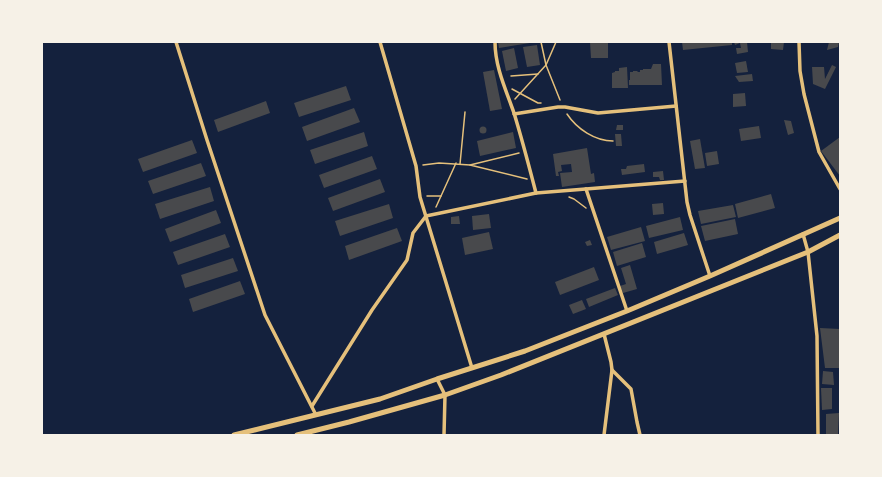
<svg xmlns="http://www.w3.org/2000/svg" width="882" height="477" font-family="'Roboto Condensed',sans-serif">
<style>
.building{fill:#48494c}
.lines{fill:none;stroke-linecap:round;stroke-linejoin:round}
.path{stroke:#e5c07b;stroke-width:1.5}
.minor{stroke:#e5c07b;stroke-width:3.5}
.secondary{stroke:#e5c07b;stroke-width:5}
</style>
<rect width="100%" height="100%" fill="#14213d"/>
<!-- building -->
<g class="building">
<polygon points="498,42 530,42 530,43 499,48"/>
<polygon points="590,42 608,42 608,58 591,58"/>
<polygon points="682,42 732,42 732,45 683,50"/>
<polygon points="734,42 747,42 748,52 737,54 736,48 741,48 740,43 735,45"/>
<polygon points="771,42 784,42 783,50 771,49"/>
<polygon points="829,42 839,42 838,47 827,50"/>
<polygon points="537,45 540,65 527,67 523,47"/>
<polygon points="514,48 518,68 506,71 502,51"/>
<polygon points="746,61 748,72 737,73 735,63"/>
<polygon points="653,64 661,64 662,85 629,85 629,80 630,80 630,72 633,72 633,71 637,71 638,72 640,72 640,70 643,70 643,69 651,69"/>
<polygon points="832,65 836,67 825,89 813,84 812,67 824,67 825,79"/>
<polygon points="627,67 628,88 612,88 612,73 615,72 615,71 619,71 619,68"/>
<polygon points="494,70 502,109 490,111 483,72"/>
<polygon points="752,74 753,81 739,82 735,76"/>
<polygon points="346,86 351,100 299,117 294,103"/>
<polygon points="745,93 746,106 733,107 733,94"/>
<polygon points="266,101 270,113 218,132 214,120"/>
<polygon points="354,108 360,122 307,141 302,127"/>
<polygon points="784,120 791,121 794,133 788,135"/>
<polygon points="617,125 623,125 623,130 616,130"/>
<polygon points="759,126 761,138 741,141 739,129"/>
<circle cx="483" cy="130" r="3.5"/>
<polygon points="364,132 368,146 315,164 310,150"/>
<polygon points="513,132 516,148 480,156 477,141"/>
<polygon points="615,134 621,134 622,146 616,146"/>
<polygon points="840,137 840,176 821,151"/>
<polygon points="700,139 705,168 695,169 690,141"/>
<polygon points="192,140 197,153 143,172 138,159"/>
<polygon points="587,148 591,174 594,173 595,182 562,187 560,173 572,172 571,164 561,165 562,171 558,172 559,176 556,176 553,154"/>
<polygon points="717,151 719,164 707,166 705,153"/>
<polygon points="372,156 377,169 324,188 319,175"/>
<polygon points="201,163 206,176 153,194 148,181"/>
<polygon points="644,164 645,172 622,175 621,169 626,169 627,166"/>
<polygon points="663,171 664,180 660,180 659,177 653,177 653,172"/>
<polygon points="380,179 385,192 333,211 328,198"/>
<polygon points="210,187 214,201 160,219 155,204"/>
<polygon points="771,194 775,208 738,218 735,204"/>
<polygon points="663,203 664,214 653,215 652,204"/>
<polygon points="389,204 393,218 340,236 335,221"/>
<polygon points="733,205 736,217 701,224 698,211"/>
<polygon points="216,210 221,223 170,242 165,229"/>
<polygon points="489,214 491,228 473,230 472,216"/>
<polygon points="459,216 460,224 451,224 451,217"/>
<polygon points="680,217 683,230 649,238 646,226"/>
<polygon points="735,219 738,234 705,241 701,226"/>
<polygon points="641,227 645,241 611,250 607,237"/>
<polygon points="397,228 402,241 349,260 345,246"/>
<polygon points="489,232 493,249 465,255 462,238"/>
<polygon points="684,233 688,245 657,254 654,242"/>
<polygon points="225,234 230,247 178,265 173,252"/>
<polygon points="590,240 592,245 587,246 585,242"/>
<polygon points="642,243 646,257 617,266 613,252"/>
<polygon points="233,258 238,271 185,288 181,275"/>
<polygon points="630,265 637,289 623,293 620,286 626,284 621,268"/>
<polygon points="594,267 599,280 560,295 555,282"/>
<polygon points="240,281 245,294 193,312 189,299"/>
<polygon points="615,288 618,295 589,307 586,299"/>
<polygon points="582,300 586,309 573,314 569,305"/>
<polygon points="820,328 840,329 840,368 825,368"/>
<polygon points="823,371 833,372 834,385 822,384"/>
<polygon points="821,388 832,388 832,409 822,410"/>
<polygon points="839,413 838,434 826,435 826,414"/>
</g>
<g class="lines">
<!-- path -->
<g class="path">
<polyline points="541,42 546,65"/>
<polyline points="546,65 556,42"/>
<polyline points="511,76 538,74"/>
<polyline points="512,89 538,103 541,103"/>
<polyline points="515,99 546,65 560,100"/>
<path d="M567,114c10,15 28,27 46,27"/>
<polyline points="519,153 470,165 527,179"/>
<polyline points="460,164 465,112"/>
<polyline points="423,165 439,163 470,165"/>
<polyline points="427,196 441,196"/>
<polyline points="569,197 574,199 586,208"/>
<polyline points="436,207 456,163"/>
</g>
<!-- minor -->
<g class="minor">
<polyline points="176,42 207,140 265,315 316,415"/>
<polyline points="380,42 416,166 420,197 472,368"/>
<path d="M495,42c0,25 11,48 19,71 8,26 15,53 22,80"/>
<polyline points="669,42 687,202 690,215 710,276"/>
<polyline points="799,42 800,71 804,94 819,152 840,189"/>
<polyline points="514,114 558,107 565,107 598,113 676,106"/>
<polyline points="586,189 627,311"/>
<polyline points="803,234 808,252 817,336 818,435"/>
<polyline points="612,370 631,389 637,422 640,435"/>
<polyline points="437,379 445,395 444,435"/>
<polyline points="312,406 372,310 407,260 413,233 426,216 536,193 685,181"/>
<polyline points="604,435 612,370 611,362 604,334"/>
</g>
<!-- secondary -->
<g class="secondary">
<polyline points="234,435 380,399 437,379 525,351 627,311 710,276 840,218"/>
<polyline points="297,435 349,422 445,395 501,375 808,252 840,235"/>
</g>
</g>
<!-- border -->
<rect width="882" height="477" fill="none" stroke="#f6f1e7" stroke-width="86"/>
</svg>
